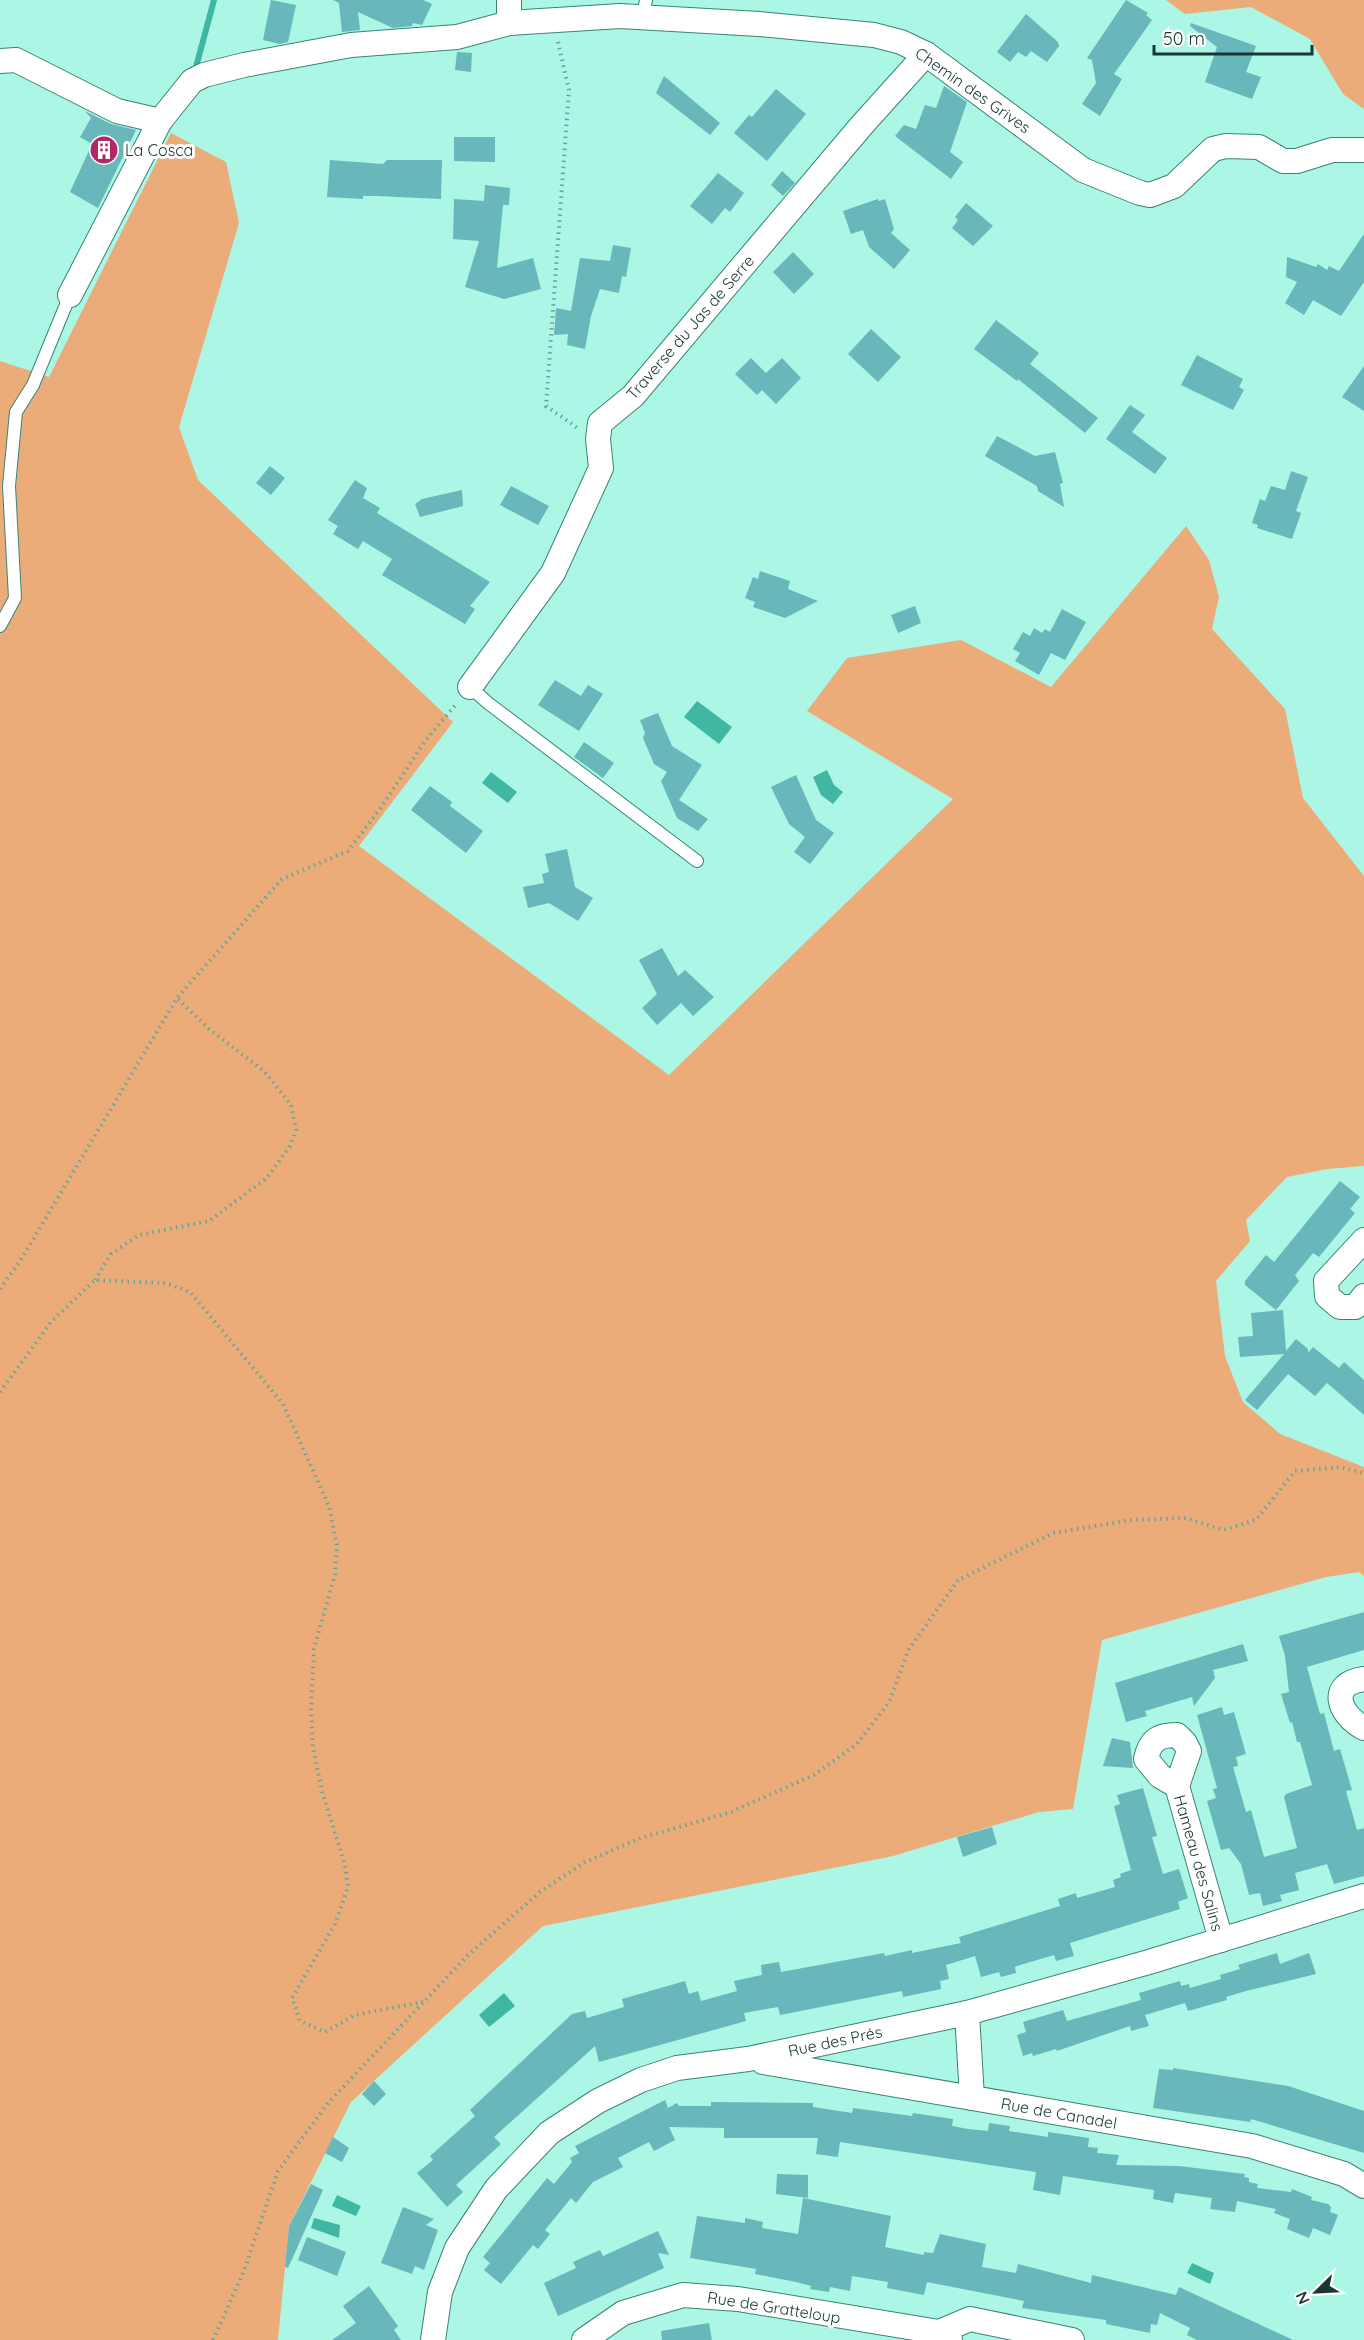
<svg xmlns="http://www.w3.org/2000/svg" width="1364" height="2340" font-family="Quicksand,sans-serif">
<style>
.green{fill:#ecac7a}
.water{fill:#40b7a2}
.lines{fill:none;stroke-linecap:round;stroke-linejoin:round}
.stream{stroke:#40b7a2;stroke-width:6}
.building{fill:#68b7ba}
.lane-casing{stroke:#398475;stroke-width:14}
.street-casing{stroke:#398475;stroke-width:26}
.path{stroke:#6ba397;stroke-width:4;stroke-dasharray:1.5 4.5;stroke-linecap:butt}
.lane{stroke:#fff;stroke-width:12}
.street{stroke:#fff;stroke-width:24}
.labels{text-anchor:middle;stroke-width:6;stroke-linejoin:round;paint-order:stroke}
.street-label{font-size:16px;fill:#183731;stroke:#fff}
.poi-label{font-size:16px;fill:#183731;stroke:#fff;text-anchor:start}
</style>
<rect width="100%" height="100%" fill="#abf6e5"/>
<!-- green -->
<g class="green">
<polygon points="1166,0 1364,0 1364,109 1343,94 1310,39 1251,7 1185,14"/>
<polygon points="171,133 226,162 239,223 179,427 198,480 453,722 359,846 669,1075 953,799 807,711 847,658 961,640 1051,687 1186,526 1209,560 1219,597 1212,629 1285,709 1303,798 1364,876 1364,1166 1327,1169 1287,1177 1246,1220 1250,1241 1216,1281 1225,1356 1243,1402 1280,1434 1364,1467 1364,1576 1359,1572 1326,1577 1102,1640 1073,1809 1039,1812 893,1856 543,1926 351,2102 289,2226 278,2340 0,2340 0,361 49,377"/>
</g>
<!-- water -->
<g class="water">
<polygon points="697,701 732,727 719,744 684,717"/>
<polygon points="827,770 834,785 843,792 833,804 821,795 813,777"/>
<polygon points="491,772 517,792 508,803 482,783"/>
<polygon points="504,1993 515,2006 489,2027 479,2015"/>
<polygon points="337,2195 361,2206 356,2216 332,2206"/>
<polygon points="314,2218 340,2225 339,2238 311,2228"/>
<polygon points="1192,2263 1214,2273 1210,2284 1187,2273"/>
</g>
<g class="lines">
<!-- stream -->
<polyline class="stream" points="196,67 214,0"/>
</g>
<!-- building -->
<g class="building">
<polygon points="271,0 296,5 288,42 280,44 263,40"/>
<polygon points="333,0 423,0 432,4 422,25 413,23 412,26 393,28 358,12 360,30 342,32 339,3"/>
<polygon points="1126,0 1148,13 1146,15 1152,20 1114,74 1122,79 1100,116 1082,104 1096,83 1092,60 1087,58"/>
<polygon points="1026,14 1058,42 1059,46 1047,62 1031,51 1026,57 1018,52 1010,62 997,52"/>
<polygon points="1191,23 1256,46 1246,72 1261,77 1252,99 1205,82 1217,47 1190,26"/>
<polygon points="457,52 472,53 471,72 455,70"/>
<polygon points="664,76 720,123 710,135 656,93"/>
<polygon points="944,86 967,102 950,152 963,162 951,179 895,136 904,125 916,129 925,105 936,108"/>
<polygon points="776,89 806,114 767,161 734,133 749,115 752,117"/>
<polygon points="85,111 111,124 136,130 98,208 70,192 92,144 80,137 91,118"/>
<polygon points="454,137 495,137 495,162 454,161"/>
<polygon points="330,160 383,164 387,160 442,160 441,199 377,196 363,196 363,199 327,197"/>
<polygon points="782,171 795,183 783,196 771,185"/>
<polygon points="718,173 744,193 730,212 725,208 712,224 690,206"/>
<polygon points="485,185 510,188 509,205 503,205 497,268 533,258 541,289 504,299 465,287 479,241 453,239 454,199 484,201"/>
<polygon points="878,199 879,201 885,199 894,229 891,233 910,250 894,269 869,247 863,230 851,234 843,211"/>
<polygon points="966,203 993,226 973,246 952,228 958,220 955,217"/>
<polygon points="1364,234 1364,282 1341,316 1313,300 1304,315 1285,303 1297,282 1286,277 1287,257 1316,267 1318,264 1327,270 1329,266 1339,271"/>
<polygon points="613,245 631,248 626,277 622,276 619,293 600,289 591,316 585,349 567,345 568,334 554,335 556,308 571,311 580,258 610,261"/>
<polygon points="793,252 814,274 794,294 773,272"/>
<polygon points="996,320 1039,353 1030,364 1098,418 1085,433 1018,379 1017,381 974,349"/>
<polygon points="871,329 901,357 878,382 848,354"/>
<polygon points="1197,355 1243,379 1239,387 1244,390 1233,410 1181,385"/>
<polygon points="751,358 766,373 782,358 801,378 776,404 762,390 757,395 735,374"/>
<polygon points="1364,366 1364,411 1342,397"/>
<polygon points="1130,405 1145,415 1132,432 1167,458 1155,474 1106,439"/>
<polygon points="997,436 1035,456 1055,452 1063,483 1060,484 1064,507 1038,491 1037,486 985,456"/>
<polygon points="270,466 285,478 271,495 256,483"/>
<polygon points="1291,471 1308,477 1296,511 1301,513 1292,539 1257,528 1258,525 1252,523 1260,499 1265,501 1271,486 1285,490"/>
<polygon points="355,480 367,488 363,498 380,508 377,513 490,582 470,606 475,609 465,624 382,575 392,559 363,541 358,549 333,534 338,526 328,520"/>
<polygon points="511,486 549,506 538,525 500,505"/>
<polygon points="462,490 463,506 420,517 415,504 422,499"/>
<polygon points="760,571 790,581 788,589 818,601 785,618 753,607 755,602 745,598 753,577 758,579"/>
<polygon points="915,606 921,623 898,633 891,615"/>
<polygon points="1062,609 1086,622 1065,660 1051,653 1039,675 1015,661 1020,653 1013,649 1023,632 1030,636 1034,628 1042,633 1045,629 1050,632"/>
<polygon points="555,680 581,696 588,685 603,694 579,731 538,705"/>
<polygon points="658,713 672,746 702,765 679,800 708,819 698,831 677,818 661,781 667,772 654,764 643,738 645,733 640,720"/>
<polygon points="584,742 614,763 603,778 574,757"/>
<polygon points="796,775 816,820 834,833 810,864 794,852 805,837 789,824 771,787"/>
<polygon points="430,786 452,802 450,806 483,831 466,853 411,810"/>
<polygon points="567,849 575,887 593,898 578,921 549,903 528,908 523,887 544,883 542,874 549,872 545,854"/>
<polygon points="662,948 678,976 685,970 714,997 693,1016 681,1003 657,1025 642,1008 657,994 639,960"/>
<polygon points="1340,1181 1360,1197 1350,1209 1355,1213 1319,1257 1313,1253 1295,1275 1299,1281 1276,1310 1245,1285 1245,1281 1266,1255 1274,1262"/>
<polygon points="1283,1310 1286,1351 1296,1339 1308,1349 1308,1353 1313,1347 1339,1368 1344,1362 1364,1380 1364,1415 1327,1383 1315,1396 1288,1374 1257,1410 1245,1400 1284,1354 1240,1357 1238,1337 1253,1336 1251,1313"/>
<polygon points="1364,1612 1364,1650 1307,1667 1320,1714 1324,1713 1334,1751 1340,1749 1352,1790 1346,1791 1357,1830 1364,1828 1364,1876 1334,1884 1327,1864 1295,1873 1299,1890 1280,1895 1282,1901 1263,1906 1260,1893 1249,1895 1241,1864 1229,1848 1221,1850 1207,1801 1216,1798 1213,1789 1217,1788 1197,1715 1222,1707 1224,1715 1234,1712 1246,1754 1236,1757 1238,1766 1233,1767 1246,1812 1251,1810 1264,1857 1297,1848 1284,1797 1286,1794 1312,1785 1300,1742 1297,1742 1292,1722 1290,1723 1281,1694 1289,1692 1285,1656 1279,1636"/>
<polygon points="1243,1644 1248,1661 1213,1670 1215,1678 1194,1706 1192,1697 1145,1711 1147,1716 1126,1722 1115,1683"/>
<polygon points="1112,1738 1130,1742 1133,1768 1103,1766"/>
<polygon points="1143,1788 1157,1836 1152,1837 1163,1874 1179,1869 1188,1898 1178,1902 1180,1909 1070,1943 1074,1956 1056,1961 1054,1955 1017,1966 1015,1967 1016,1973 1001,1977 999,1972 981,1977 975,1956 946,1965 949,1979 940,1981 941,1989 903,1997 902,1991 780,2015 778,2007 744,2013 746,2021 599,2062 595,2046 494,2137 501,2144 456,2185 463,2192 447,2207 417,2173 433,2160 430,2156 475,2116 470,2110 572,2014 585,2011 587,2018 624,2007 622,1999 685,1981 689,1994 698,1991 701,2001 737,1991 734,1981 762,1975 761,1965 779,1962 781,1972 884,1953 885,1956 912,1950 912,1953 961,1943 959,1937 1060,1906 1058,1899 1076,1893 1077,1898 1115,1887 1113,1880 1121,1877 1120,1874 1131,1870 1114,1806 1120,1804 1117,1795"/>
<polygon points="992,1827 997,1844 963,1857 957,1837"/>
<polygon points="1277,1953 1280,1964 1309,1953 1316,1974 1246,1991 1226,1997 1227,2000 1188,2011 1185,2003 1145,2015 1149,2026 1131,2031 1130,2026 1057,2051 1056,2049 1033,2056 1032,2053 1023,2056 1017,2035 1026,2032 1023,2022 1063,2010 1067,2021 1141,2000 1139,1993 1180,1981 1181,1986 1189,1984 1190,1988 1221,1979 1220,1975 1240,1969 1238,1965"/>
<polygon points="1173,2068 1288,2086 1364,2111 1364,2153 1251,2119 1250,2122 1153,2108 1159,2069 1173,2070"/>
<polygon points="374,2081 386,2094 374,2106 362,2094"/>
<polygon points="665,2100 668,2108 677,2103 679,2106 711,2106 711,2102 813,2103 813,2107 852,2113 853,2108 912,2116 913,2113 953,2119 952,2126 968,2129 988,2131 989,2123 1010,2126 1009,2131 1048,2137 1048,2132 1089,2138 1088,2147 1098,2148 1097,2153 1119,2155 1116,2165 1179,2166 1245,2174 1244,2177 1249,2178 1249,2182 1258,2184 1257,2188 1291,2192 1292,2189 1312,2197 1311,2200 1328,2204 1331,2207 1330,2212 1338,2215 1330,2235 1313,2228 1309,2238 1287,2229 1290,2219 1274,2213 1276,2209 1237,2201 1235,2212 1210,2209 1212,2198 1175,2193 1173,2203 1153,2199 1154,2190 1063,2176 1060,2195 1033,2190 1036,2172 840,2142 838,2157 816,2154 818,2138 724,2138 724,2128 669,2127 675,2140 654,2151 649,2142 618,2158 623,2167 593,2182 576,2203 571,2198 545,2230 550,2234 538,2249 533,2245 501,2284 484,2270 490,2263 483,2257 547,2178 554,2184 572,2162 570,2158 579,2153 575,2146"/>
<polygon points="333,2137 349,2148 342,2162 325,2153"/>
<polygon points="777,2174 808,2175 808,2198 776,2194"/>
<polygon points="311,2184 323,2190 288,2268 285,2267 289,2226"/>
<polygon points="803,2198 891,2216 885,2247 924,2255 924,2252 933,2253 940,2234 986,2244 982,2267 1016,2273 1018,2264 1091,2283 1092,2275 1176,2295 1179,2287 1293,2340 1197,2340 1187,2335 1190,2328 1160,2313 1157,2325 1151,2324 1150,2333 1106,2324 1106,2320 1022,2308 1024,2301 927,2282 924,2295 887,2288 888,2282 852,2276 850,2291 830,2287 829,2292 810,2289 811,2286 796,2282 755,2274 756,2269 690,2258 697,2216 745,2223 745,2218 763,2222 762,2228 798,2234"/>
<polygon points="403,2207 434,2219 426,2225 438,2230 424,2270 415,2266 412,2274 381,2263"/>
<polygon points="658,2231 669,2255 658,2253 664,2268 558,2316 544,2283 576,2268 573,2262 600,2250 603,2256"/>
<polygon points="307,2237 346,2252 337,2276 298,2260"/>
<polygon points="369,2286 398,2326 394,2330 401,2340 332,2340 356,2323 343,2306"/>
<polygon points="709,2323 712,2340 662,2340 661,2331"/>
</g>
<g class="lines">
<!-- lane casing -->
<g class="lane-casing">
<g id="lane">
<polyline points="643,16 646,0"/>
<polyline points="0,626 15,598 9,486 16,412 33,385 70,295"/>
<polyline points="470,687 488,703 697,861"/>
</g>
</g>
<!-- street casing -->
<g class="street-casing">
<g id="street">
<polyline points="509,23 509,0"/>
<polyline points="0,61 16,60 117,111 160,121"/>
<polyline points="70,295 160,121 192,81 204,75 244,65 351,45 457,37 509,23 620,16 759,24 874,35 901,42 926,54 1083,170 1140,193 1150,195 1174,186 1213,149 1226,146 1259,147 1283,161 1297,161 1332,150 1364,150"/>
<polyline points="470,687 553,573 601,468 598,439 600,423 633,396 862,125 926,54"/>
<polyline points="1364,1240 1326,1281 1327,1296 1340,1307 1355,1307 1364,1296"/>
<path d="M1364,1679c-37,5 -25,36 0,49"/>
<path d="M1177,1786l12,-35 -4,-8 -8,-8c-19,0 -27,5 -31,24l14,17 17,10 44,154"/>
<polyline points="967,2013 972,2098"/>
<polyline points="763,2062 1252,2146 1344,2174 1364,2186"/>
<polyline points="939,2332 970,2319 1072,2340"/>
<polyline points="433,2340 440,2292 457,2248 496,2189 549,2133 598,2101 641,2080 677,2068 748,2059 967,2013 1149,1962 1364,1896"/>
<polyline points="584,2340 623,2313 683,2295 738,2299 939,2332 950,2340"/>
</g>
</g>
<!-- path -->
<g class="path">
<polyline points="558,42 569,90 546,406 579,429"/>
<polyline points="95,1280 111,1254 139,1235 209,1221 267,1178 290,1146 296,1130 291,1105 265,1072 209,1029 177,998"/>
<polyline points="0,1289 22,1258 177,998 282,879 348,851 380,809 425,741 457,703"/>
<polyline points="0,1392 51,1322 95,1280 166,1283 190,1292 283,1404 329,1506 337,1545 335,1574 314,1649 311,1710 313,1748 322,1791 345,1865 348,1887 335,1924 292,1998 300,2021 325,2032 355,2015 423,2002"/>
<polyline points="213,2340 244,2271 278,2171 328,2103 469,1954 540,1892 585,1862 641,1838 731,1812 814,1775 857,1744 889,1702 909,1649 958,1580 1053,1533 1132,1520 1186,1518 1223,1530 1256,1520 1295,1471 1340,1467 1364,1473"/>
</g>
<!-- lane -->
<use href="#lane" class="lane"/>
<!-- street -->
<use href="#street" class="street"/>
</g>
<!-- icons -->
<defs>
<g id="building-disc" transform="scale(1.5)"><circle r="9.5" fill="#b22866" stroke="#fff"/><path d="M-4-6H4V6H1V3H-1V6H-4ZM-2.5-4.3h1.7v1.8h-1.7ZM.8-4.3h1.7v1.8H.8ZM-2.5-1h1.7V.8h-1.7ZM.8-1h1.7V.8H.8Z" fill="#fff"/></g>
</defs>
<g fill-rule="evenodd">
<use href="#building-disc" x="104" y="150"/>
</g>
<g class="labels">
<!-- street labels -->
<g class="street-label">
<text transform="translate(973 90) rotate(35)" y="6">Chemin des Grives</text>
<text transform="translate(690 327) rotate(-49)" y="6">Traverse du Jas de Serre</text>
<text transform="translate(1199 1863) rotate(74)" y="6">Hameau des Salins</text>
<text transform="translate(835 2041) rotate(-12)" y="6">Rue des Prés</text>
<text transform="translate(1059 2113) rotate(10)" y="6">Rue de Canadel</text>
<text transform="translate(774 2307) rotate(9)" y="6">Rue de Gratteloup</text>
</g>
<!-- poi labels -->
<g class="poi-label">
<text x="125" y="156">La Cosca</text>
</g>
</g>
<!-- north arrow -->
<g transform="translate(1316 2292) rotate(246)" stroke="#ffffff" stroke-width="4.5" paint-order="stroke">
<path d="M0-4.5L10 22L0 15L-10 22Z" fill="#183731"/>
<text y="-9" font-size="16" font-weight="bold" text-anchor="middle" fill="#183731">N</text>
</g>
<!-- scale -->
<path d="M1154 45v9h158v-9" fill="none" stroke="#183731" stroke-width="3"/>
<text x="1163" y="45" font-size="18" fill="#183731" stroke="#ffffff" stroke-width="4.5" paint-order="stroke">50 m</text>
</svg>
